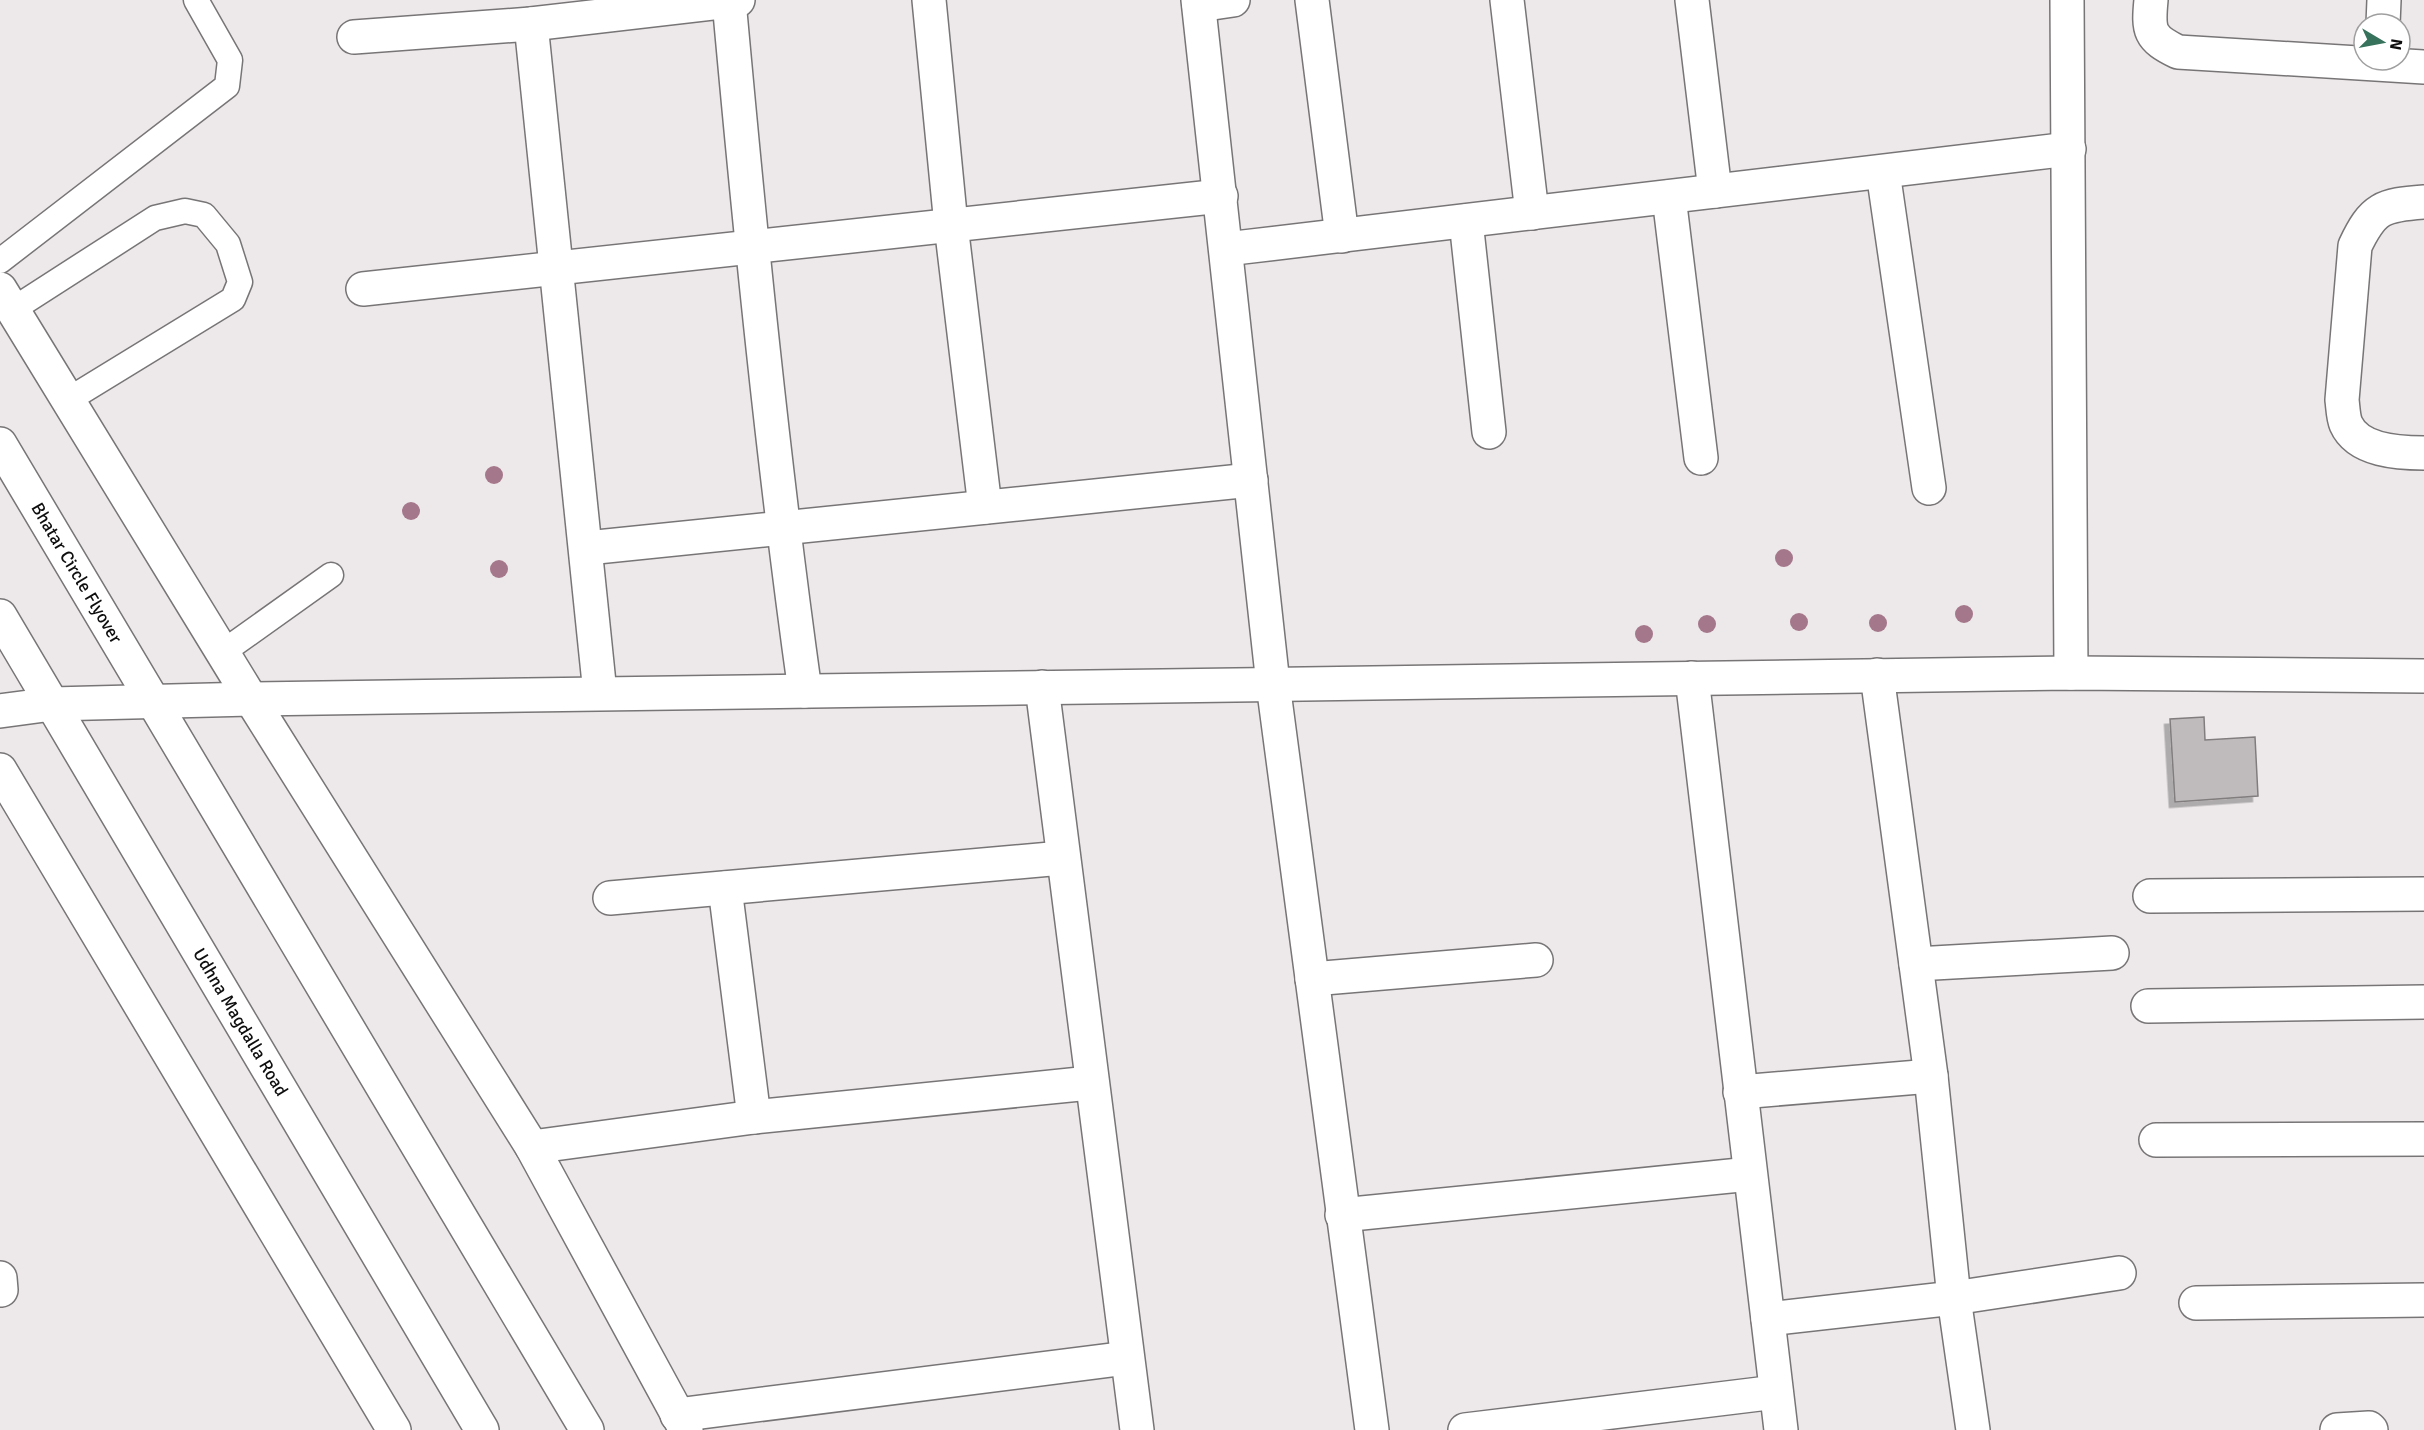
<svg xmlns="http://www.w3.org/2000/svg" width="2424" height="1430" font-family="Signika,sans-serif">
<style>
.building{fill:#bfbbbc;stroke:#817d7e;stroke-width:1.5;filter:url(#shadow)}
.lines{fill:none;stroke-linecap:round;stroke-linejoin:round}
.service-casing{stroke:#787576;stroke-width:27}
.minor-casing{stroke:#787576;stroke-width:36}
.tertiary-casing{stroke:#787576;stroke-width:36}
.secondary-casing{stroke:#787576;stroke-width:36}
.service{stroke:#fff;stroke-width:24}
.minor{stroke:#fff;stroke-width:33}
.tertiary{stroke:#fff;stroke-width:33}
.secondary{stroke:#fff;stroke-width:33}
.tree{fill:#a5778b}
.labels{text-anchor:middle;stroke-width:6;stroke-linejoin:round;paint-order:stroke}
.street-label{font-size:18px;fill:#0f0e0e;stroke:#fff}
</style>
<defs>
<filter id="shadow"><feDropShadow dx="-5.5" dy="5.5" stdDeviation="0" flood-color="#0004"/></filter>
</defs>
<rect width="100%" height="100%" fill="#ede9ea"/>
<!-- building -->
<polygon class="building" points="2204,717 2205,740 2255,737 2258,796 2175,802 2170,719"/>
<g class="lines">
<!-- service casing -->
<g class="service-casing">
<g id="service">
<polyline points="0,261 227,86 230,60 196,0"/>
<polyline points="12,310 155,218 185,211 204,215 228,244 240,282 233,299 68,400"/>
<polyline points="223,652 331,575"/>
</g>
</g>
<!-- minor casing -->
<g class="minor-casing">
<g id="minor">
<polyline points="929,0 951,225 985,507"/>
<polyline points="1198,0 1273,684 1372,1430"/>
<polyline points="1312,0 1342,236"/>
<polyline points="1507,0 1532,213"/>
<polyline points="1692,0 1715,191"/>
<polyline points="2067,0 2071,673"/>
<path d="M2151,0c-3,31 -2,38 27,52l246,15"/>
<path d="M729,1c21,231 44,461 76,690"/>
<polyline points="1199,5 1233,0"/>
<polyline points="531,24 600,693"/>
<polyline points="2383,24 2384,0"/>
<polyline points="354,37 531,24 738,0"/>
<polyline points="1883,172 1929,488"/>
<polyline points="1669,197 1701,458"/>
<path d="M2424,202c-42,3 -51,6 -69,44l-13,154c1,7 1,17 4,24 12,27 53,29 78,29"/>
<polyline points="1466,221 1489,432"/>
<polyline points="1226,249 2069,149"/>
<polyline points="363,289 1221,196"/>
<polyline points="587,548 1251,480"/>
<polyline points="1877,675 1931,1076 1954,1298 1973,1430"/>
<polyline points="1692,678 1781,1430"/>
<polyline points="1042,687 1137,1430"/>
<polyline points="251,699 2071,673 2424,676"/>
<polyline points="725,888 754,1117"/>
<polyline points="2150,896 2424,894"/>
<polyline points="610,898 1062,858"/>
<polyline points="1916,964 2112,953"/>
<polyline points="1312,979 1536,960"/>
<polyline points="2148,1006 2424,1002"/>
<polyline points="1740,1092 1931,1076"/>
<polyline points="2156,1140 2424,1139"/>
<polyline points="532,1147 754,1117 1090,1083"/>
<polyline points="1342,1215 1750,1174"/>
<polyline points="0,1278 1,1290"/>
<polyline points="2196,1303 2424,1300"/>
<polyline points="1768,1319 1954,1298 2119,1273"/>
<polyline points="677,1415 1127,1358"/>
<polyline points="1465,1430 1776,1392"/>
<polyline points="2337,1430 2369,1428 2371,1430"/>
</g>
</g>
<!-- tertiary casing -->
<g class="tertiary-casing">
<g id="tertiary">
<polyline points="0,289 251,699 532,1147 686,1430"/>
<polyline points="0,711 52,704 251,699"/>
<polyline points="0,770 394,1430"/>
</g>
</g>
<!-- secondary casing -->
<g class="secondary-casing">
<g id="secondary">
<path id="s1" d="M0,444l587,986"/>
<path id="s2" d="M0,616l482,814"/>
</g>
</g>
<!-- service -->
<use href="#service" class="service"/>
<!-- minor -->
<use href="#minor" class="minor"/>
<!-- tertiary -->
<use href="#tertiary" class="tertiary"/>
<!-- secondary -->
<use href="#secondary" class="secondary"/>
</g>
<!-- trees -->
<g class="tree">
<circle cx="494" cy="475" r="9"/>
<circle cx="411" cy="511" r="9"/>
<circle cx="1784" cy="558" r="9"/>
<circle cx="499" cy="569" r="9"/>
<circle cx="1964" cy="614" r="9"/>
<circle cx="1799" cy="622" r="9"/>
<circle cx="1878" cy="623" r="9"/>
<circle cx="1707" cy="624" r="9"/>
<circle cx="1644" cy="634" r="9"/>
</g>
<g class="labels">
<!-- street labels -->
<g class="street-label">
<text dy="6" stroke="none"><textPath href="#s1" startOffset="150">Bhatar Circle Flyover</textPath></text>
<text dy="6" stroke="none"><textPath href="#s2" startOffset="472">Udhna Magdalla Road</textPath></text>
</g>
</g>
<!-- north arrow -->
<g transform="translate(2382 42) rotate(100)"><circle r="28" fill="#ffffff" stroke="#9f9f9f" stroke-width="1.5"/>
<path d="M0-4.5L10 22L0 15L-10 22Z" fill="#37725c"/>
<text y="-9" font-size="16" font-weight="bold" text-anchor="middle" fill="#0f0e0e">N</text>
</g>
</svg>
